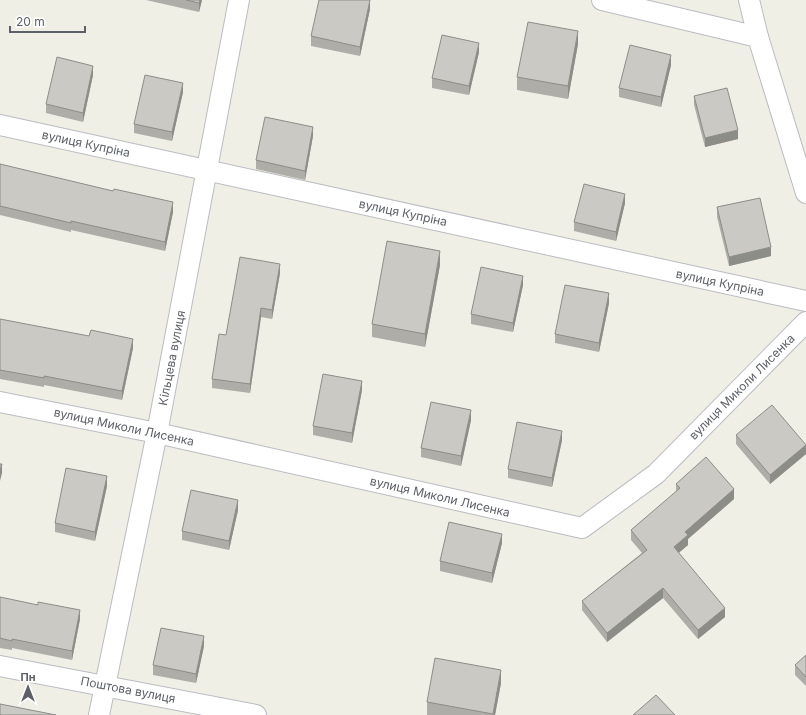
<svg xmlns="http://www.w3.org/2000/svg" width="806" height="715" font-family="Inter,sans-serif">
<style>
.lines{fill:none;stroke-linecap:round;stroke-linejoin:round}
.street-casing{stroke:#babcc1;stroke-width:22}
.street{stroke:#fff;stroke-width:20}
.wall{fill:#aeada8}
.shaded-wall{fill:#8d8d88}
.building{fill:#cac9c3;stroke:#8d8d88}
.labels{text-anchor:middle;stroke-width:3.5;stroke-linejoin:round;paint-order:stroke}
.street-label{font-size:12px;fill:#5d6066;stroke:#fff}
</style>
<rect width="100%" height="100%" fill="#f0efe6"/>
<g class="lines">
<!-- street casing -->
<g class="street-casing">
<g id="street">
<polyline points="602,0 758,37"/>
<polyline points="749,0 758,37 806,193"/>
<polyline points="0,125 806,301"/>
<polyline points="0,402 157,433 582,528 656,474 806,322"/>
<polyline points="0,666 256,715"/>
<polyline points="99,715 157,433 239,0"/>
</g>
</g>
<!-- street -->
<use href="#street" class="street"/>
</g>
<!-- wall -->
<g class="wall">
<polygon points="146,0 202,0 199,12"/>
<polygon points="370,9 360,56 311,46 311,36"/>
<polygon points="578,44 568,99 517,90 517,77"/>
<polygon points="479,52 469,95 432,88 432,78"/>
<polygon points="671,65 661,107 619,97 619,88"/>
<polygon points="93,75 83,122 46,113 46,104"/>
<polygon points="183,92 172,141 134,133 134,124"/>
<polygon points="694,96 738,139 705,147 694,105"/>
<polygon points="313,136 305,180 256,169 256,160"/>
<polygon points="0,164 173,212 165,251 71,230 71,232 0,215"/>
<polygon points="625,203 616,241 574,231 574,222"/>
<polygon points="717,207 771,256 729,266 717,217"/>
<polygon points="440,265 425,347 372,337 372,324"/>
<polygon points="280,273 272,319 261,317 250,393 212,388 212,379 226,335"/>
<polygon points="523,285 513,332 471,324 471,314"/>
<polygon points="609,303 599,352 555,343 555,334"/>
<polygon points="0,319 133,348 122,400 44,385 44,387 0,379"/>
<polygon points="362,390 352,443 313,435 313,426"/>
<polygon points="471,420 461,466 421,457 421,448"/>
<polygon points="736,435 806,445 806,454 770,484 736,444"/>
<polygon points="562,440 552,487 508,478 508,469"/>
<polygon points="676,484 734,499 688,539 688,545 678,553 725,617 698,639 663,598 607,642 582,610 582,601 642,553 631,540 631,530 676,492"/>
<polygon points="107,486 95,541 55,532 55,523"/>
<polygon points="238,510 229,550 182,540 182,531"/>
<polygon points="502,543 492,583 440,571 440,561"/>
<polygon points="0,597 80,619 72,660 12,648 12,650 0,648"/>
<polygon points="204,646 196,683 153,675 153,665"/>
<polygon points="806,655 806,686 795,675 795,665"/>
<polygon points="501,683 495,715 427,715 427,702"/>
</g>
<!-- shaded-wall -->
<g class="shaded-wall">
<polygon points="200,0 202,0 199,12 199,3"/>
<polygon points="370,0 370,9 360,56 360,47"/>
<polygon points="578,31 578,44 568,99 568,86"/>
<polygon points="479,43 479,52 469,95 469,86"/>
<polygon points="671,55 671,65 661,107 661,97"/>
<polygon points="93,66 93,75 83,122 83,113"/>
<polygon points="183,83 183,92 172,141 172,132"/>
<polygon points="313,127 313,136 305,180 305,171"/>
<polygon points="738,130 738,139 705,147 705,138"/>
<polygon points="625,194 625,203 616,241 616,232"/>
<polygon points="173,202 173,212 165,251 165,242"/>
<polygon points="771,247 771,256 729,266 729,257"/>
<polygon points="440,251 440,265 425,347 425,334"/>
<polygon points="280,264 280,273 272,319 272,310"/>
<polygon points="523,276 523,285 513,332 513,323"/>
<polygon points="609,293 609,303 599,352 599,343"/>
<polygon points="261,308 261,317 250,393 250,384"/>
<polygon points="133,339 133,348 122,400 122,391"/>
<polygon points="362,381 362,390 352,443 352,433"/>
<polygon points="471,410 471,420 461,466 461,456"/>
<polygon points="562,431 562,440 552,487 552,478"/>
<polygon points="806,445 806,454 770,484 770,475"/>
<polygon points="2,464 2,473 0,481 0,471"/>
<polygon points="107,476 107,486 95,541 95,532"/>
<polygon points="734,489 734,499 688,539 688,545 674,557 674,547 685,532"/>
<polygon points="238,500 238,510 229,550 229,541"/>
<polygon points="502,534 502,543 492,583 492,573"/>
<polygon points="663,588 663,598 607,642 607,633"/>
<polygon points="725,608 725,617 698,639 698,630"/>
<polygon points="80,610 80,619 72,660 72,651"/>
<polygon points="204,636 204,646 196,683 196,674"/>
<polygon points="501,670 501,683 495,715 493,715"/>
</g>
<!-- building -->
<g class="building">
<polygon points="186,0 200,0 199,3"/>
<polygon points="319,0 370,0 360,47 311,36"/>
<polygon points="528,22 578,31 568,86 517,77"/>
<polygon points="442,35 479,43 469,86 432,78"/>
<polygon points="630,45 671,55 661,97 619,88"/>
<polygon points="57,57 93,66 83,113 46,104"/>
<polygon points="145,75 183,83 172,132 134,124"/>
<polygon points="727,88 738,130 705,138 694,96"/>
<polygon points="265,117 313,127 305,171 256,160"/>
<polygon points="0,164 113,191 114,189 173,202 165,242 71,221 71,223 0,206"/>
<polygon points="584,184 625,194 616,232 574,222"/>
<polygon points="760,198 771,247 729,257 717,207"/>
<polygon points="387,241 440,251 425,334 372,324"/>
<polygon points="240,257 280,264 272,310 261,308 250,384 212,379 219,334 226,335"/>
<polygon points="481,267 523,276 513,323 471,314"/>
<polygon points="565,285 609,293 599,343 555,334"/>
<polygon points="0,319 89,336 91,330 133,339 122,391 44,376 44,378 0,370"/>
<polygon points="323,374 362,381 352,433 313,426"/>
<polygon points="431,402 471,410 461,456 421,448"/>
<polygon points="772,405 806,445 770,475 736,435"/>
<polygon points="517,422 562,431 552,478 508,469"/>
<polygon points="706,457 734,489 685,532 688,535 674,547 725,608 698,630 663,588 607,633 582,601 647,550 631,530 680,488 676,484"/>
<polygon points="0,464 2,464 0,471"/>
<polygon points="66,468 107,476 95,532 55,523"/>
<polygon points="191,490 238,500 229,541 182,531"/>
<polygon points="449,522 502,534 492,573 440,561"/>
<polygon points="0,597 38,605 38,602 80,610 72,651 12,639 12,641 0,638"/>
<polygon points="161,628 204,636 196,674 153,665"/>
<polygon points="806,655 806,677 795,665"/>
<polygon points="435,658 501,670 493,714 427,702"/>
<polygon points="656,695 675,715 633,715"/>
<polygon points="0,704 56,715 0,715"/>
</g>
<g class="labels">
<!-- street labels -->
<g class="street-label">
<text transform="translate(86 144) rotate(12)" y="4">вулиця Купріна</text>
<text transform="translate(403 213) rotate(12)" y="4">вулиця Купріна</text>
<text transform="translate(720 283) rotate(12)" y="4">вулиця Купріна</text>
<text transform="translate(172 358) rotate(-79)" y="4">Кільцева вулиця</text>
<text transform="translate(742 387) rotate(-45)" y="4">вулиця Миколи Лисенка</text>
<text transform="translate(124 427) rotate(12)" y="4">вулиця Миколи Лисенка</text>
<text transform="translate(440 497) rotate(13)" y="4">вулиця Миколи Лисенка</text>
<text transform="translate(128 690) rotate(11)" y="4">Поштова вулиця</text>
</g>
</g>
<!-- north arrow -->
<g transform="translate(28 687)" stroke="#ffffff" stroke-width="3" paint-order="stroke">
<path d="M0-3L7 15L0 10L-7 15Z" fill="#5d6066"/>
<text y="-6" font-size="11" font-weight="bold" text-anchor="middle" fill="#5d6066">Пн</text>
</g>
<!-- scale -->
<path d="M10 26v6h75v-6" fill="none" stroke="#5d6066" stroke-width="2"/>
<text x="16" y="26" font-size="12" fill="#5d6066" stroke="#ffffff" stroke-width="3" paint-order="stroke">20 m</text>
</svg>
